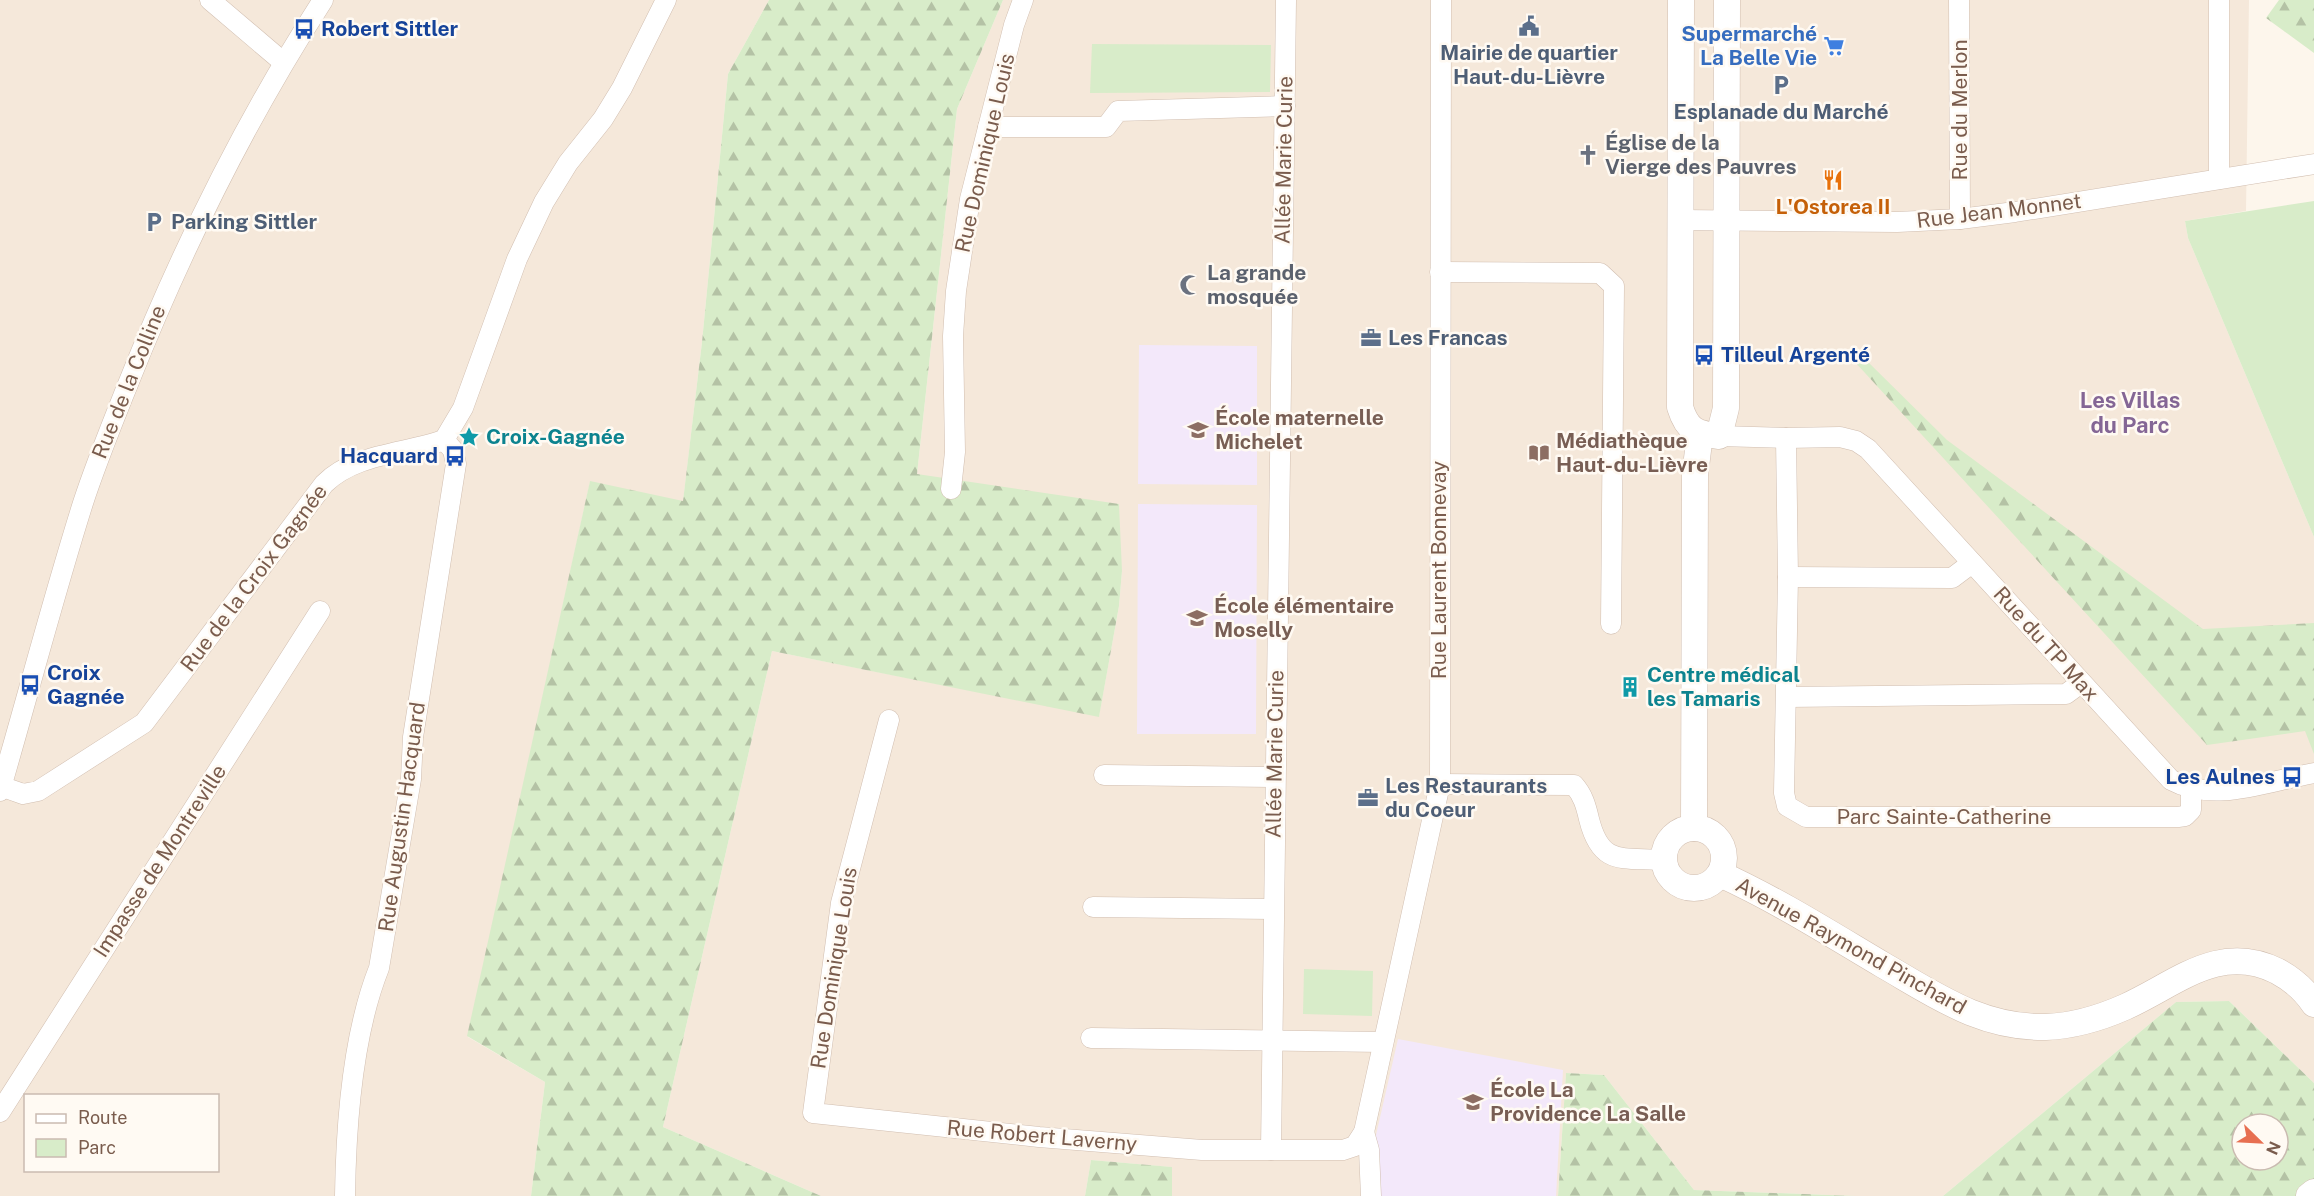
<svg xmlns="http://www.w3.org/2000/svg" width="2314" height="1196" font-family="'Public Sans',sans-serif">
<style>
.residential{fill:#f5e8da;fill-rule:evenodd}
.education{fill:#f3e8fa}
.forest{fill:url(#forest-firs);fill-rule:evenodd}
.green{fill:#d8ecc9}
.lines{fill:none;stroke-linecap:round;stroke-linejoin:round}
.minor-casing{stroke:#d1beb0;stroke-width:21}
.tertiary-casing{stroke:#d1beb0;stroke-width:27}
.minor{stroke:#fff;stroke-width:20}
.tertiary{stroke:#fff;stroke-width:26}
.labels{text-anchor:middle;stroke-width:5;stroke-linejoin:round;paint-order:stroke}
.transit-label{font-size:21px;font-weight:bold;fill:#164399;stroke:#fffaf3;text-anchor:start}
.shop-label{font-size:21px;font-weight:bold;fill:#366cbe;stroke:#fffaf3;text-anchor:end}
.service-label{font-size:21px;font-weight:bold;fill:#4e5e75;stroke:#fffaf3;text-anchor:start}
.street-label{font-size:21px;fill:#7a5c4d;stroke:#fffaf3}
.worship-label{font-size:21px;font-weight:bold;fill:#5b616d;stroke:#fffaf3;text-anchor:start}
.food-label{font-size:21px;font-weight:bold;fill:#c56008;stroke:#fffaf3}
.education-label{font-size:21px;font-weight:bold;fill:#785e54;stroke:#fffaf3;text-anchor:start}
.culture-label{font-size:21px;font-weight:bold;fill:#0d838f;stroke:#fffaf3;text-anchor:start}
.neighbourhood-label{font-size:22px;font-weight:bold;fill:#846695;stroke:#fffaf3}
</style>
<defs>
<pattern id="forest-firs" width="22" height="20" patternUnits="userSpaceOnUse" patternTransform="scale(1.5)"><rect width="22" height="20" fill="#d8ecc9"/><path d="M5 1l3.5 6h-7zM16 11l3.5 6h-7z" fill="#b4c2a5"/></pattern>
</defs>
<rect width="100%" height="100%" fill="#fdf6ec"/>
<!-- residential -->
<g class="residential">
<path d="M0,0h769l-41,74 -26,268 -19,160 -93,-20 -122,555 77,45 -14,114h-531zM26,1096h192v74h-192z"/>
<polygon points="1003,0 2249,0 2246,211 2185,221 2188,238 2314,537 2314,1083 2229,1001 2176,1002 1943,1196 1856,1196 1694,1190 1604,1075 1566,1073 1558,1196 1172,1196 1171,1167 1091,1160 1085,1196 821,1196 663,1127 772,651 1099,716 1119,606 1122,571 917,474 957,109"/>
</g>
<!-- education -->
<g class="education">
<polygon points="1139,345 1257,346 1257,485 1138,484"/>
<polygon points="1138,504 1257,505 1256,734 1137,734"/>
<polygon points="1398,1039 1563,1070 1556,1196 1379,1196 1376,1135"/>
</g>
<!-- forest -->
<g class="forest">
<polygon points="769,0 1003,0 957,109 917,474 1119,504 1122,571 1119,606 1099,717 772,651 663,1127 821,1196 531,1196 545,1082 467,1036 590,481 683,501 702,342 728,74"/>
<polygon points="2279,0 2314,0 2314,53 2266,18"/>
<polygon points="1865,359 1947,440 2203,629 2314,623 2314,754 2305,731 2207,745 1854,361"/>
<path d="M2229,1001l85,82v113h-371l233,-194zM2242,1124h36v36h-36z"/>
<polygon points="1566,1073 1604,1075 1694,1190 1856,1196 1558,1196"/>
<polygon points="1091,1160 1172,1167 1172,1196 1085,1196"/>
</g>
<!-- green -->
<g class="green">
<polygon points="1092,44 1271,45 1270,92 1090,93"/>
<polygon points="2314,201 2314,537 2188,238 2185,221"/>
<polygon points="1304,969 1373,971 1372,1016 1303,1014"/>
</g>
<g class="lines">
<!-- minor casing -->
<g class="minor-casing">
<g id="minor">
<polyline points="210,0 283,62"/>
<polyline points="1959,0 1960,219"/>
<polyline points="2219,0 2219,179"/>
<polyline points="988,127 1106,127 1118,111 1285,106"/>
<polyline points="1680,220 1897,222 1960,219 2015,212 2314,164"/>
<polyline points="1440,272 1600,273 1614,286 1611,624"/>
<path d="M1719,436l67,2 54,-1 16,4 12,8 303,331c44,24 96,1 143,-7"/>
<polyline points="1786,438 1788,577 1784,793 1787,806 1806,817 2178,817 2185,816 2191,810 2191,789"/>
<polyline points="951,489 955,452 953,336 956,291 970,199 1014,25 1023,0"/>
<polyline points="1788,577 1952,578 1972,563"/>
<polyline points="1787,697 2066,694 2081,683"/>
<polyline points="889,720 841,903 813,1113 1039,1137 1202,1150 1343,1150 1355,1146 1364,1132 1440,784 1441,0"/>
<polyline points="1104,775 1275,777"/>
<path d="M1440,784l134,1c9,10 12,21 15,34 12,48 33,38 75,41"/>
<path d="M0,786l23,8 15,-3 106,-68 180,-239c31,-31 81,-30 120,-44l19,-32 54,-149 27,-57 24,-39 35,-44 19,-31 44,-88"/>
<path d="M0,791c28,-96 53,-193 83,-288 13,-40 29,-79 45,-119 53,-133 117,-263 195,-384"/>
<polyline points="1093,907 1273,909"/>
<polyline points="1091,1038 1383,1042"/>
<polyline points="0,1112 320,611"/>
<polyline points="1364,1132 1369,1150 1371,1196"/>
<polyline points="1271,1150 1286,0"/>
<path d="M345,1196c1,-73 7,-160 34,-228l32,-189 2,-42 43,-273 -3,-14 -9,-10"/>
</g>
</g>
<!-- tertiary casing -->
<g class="tertiary-casing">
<g id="tertiary">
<path d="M1681,0l-1,407c7,23 16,27 39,29l7,-28 1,-408"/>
<polyline points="1694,828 1695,475 1700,434"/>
<circle cx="1694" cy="858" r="30"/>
<path d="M1720,874c57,26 109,59 163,91 54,31 98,63 163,62 28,-1 54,-9 79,-20 51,-23 94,-65 152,-36 15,8 27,18 37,33"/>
<polyline points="2309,1196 2314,1192"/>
</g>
</g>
<!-- minor -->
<use href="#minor" class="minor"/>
<!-- tertiary -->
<use href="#tertiary" class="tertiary"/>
</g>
<!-- icons -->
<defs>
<g id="civic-bare" transform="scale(1.62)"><path d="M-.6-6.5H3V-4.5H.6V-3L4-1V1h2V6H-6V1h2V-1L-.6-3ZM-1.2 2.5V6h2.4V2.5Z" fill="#5c6f8a" stroke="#fffaf3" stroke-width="2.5" paint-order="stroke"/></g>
<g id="bus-bare" transform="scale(1.62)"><path d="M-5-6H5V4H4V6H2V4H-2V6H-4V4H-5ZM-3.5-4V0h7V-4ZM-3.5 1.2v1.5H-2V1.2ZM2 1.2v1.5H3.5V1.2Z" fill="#1a4fb4" stroke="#fffaf3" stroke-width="2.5" paint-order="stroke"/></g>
<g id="supermarket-bare" transform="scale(1.62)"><path d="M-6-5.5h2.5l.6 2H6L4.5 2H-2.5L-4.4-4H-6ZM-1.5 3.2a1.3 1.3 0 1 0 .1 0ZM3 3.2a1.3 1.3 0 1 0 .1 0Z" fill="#3f7fe0" stroke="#fffaf3" stroke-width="2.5" paint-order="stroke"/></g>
<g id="parking-bare" transform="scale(1.62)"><path d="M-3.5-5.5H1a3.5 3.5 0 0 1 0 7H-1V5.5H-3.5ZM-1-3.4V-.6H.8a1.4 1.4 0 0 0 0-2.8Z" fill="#5c6f8a" stroke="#fffaf3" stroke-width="2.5" paint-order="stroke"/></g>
<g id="church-bare" transform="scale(1.62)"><path d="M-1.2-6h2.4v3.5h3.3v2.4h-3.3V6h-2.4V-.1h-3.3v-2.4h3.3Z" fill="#6b7280" stroke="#fffaf3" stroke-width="2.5" paint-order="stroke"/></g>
<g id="restaurant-bare" transform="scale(1.62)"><path d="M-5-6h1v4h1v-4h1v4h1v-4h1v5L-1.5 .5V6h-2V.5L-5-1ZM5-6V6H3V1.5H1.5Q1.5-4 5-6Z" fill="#e8710a" stroke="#fffaf3" stroke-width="2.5" paint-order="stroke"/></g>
<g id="mosque-bare" transform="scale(1.62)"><path d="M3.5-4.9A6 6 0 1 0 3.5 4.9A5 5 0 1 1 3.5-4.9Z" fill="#6b7280" stroke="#fffaf3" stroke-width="2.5" paint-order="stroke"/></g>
<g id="office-bare" transform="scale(1.62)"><path d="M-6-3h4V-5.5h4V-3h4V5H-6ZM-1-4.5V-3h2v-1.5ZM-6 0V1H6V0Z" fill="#5c6f8a" stroke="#fffaf3" stroke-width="2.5" paint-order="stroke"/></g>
<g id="school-bare" transform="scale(1.62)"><path d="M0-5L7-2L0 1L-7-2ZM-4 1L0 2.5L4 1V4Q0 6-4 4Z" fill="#8d6e63" stroke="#fffaf3" stroke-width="2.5" paint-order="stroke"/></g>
<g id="sight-bare" transform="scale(1.62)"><path d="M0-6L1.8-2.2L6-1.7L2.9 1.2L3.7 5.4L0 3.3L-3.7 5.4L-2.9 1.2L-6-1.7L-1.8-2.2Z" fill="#0f9aa8" stroke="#fffaf3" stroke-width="2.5" paint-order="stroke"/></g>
<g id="library-bare" transform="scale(1.62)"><path d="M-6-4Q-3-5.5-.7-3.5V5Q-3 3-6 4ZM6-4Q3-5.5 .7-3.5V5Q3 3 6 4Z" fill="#8d6e63" stroke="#fffaf3" stroke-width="2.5" paint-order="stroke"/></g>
<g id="building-bare" transform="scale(1.62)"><path d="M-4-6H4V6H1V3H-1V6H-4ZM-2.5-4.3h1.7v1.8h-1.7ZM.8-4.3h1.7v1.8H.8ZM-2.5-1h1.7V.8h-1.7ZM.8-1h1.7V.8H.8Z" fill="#0f9aa8" stroke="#fffaf3" stroke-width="2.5" paint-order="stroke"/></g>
</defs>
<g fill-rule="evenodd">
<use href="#civic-bare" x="1529" y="26"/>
<use href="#bus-bare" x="304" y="29"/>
<use href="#supermarket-bare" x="1834" y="46"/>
<use href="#parking-bare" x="1781" y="85"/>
<use href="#church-bare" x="1588" y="155"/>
<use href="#restaurant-bare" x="1833" y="180"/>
<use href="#parking-bare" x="154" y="222"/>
<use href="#mosque-bare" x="1190" y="285"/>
<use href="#office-bare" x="1371" y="338"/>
<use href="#bus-bare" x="1704" y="355"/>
<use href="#school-bare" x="1198" y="430"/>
<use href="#sight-bare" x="469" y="437"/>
<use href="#library-bare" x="1539" y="453"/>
<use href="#bus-bare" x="455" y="456"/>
<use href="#school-bare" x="1197" y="618"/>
<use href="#bus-bare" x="30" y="685"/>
<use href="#building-bare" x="1630" y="687"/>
<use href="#bus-bare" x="2292" y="777"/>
<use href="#office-bare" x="1368" y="798"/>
<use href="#school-bare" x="1473" y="1102"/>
</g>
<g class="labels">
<!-- transit labels -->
<g class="transit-label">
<text x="321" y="36">Robert Sittler</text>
<text x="1721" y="362">Tilleul Argenté</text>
<text x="438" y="463" text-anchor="end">Hacquard</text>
<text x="47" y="680">Croix<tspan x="47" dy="24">Gagnée</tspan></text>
<text x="2275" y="784" text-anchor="end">Les Aulnes</text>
</g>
<!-- shop labels -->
<g class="shop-label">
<text x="1817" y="41">Supermarché<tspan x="1817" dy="24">La Belle Vie</tspan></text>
</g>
<!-- service labels -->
<g class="service-label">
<text x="1529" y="60" text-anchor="middle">Mairie de quartier<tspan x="1529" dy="24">Haut-du-Lièvre</tspan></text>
<text x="1781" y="119" text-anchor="middle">Esplanade du Marché</text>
<text x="171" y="229">Parking Sittler</text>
<text x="1388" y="345">Les Francas</text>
<text x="1385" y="793">Les Restaurants<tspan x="1385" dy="24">du Coeur</tspan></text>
</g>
<!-- street labels -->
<g class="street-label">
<text transform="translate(1960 110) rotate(-90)" y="7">Rue du Merlon</text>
<text transform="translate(985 153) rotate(-77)" y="7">Rue Dominique Louis</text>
<text transform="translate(1284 160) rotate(-89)" y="7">Allée Marie Curie</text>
<text transform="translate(1999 211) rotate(-7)" y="7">Rue Jean Monnet</text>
<text transform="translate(129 382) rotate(-68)" y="7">Rue de la Colline</text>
<text transform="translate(1439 570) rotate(-90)" y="7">Rue Laurent Bonnevay</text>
<text transform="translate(254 578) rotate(-53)" y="7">Rue de la Croix Gagnée</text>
<text transform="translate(2046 644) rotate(48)" y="7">Rue du TP Max</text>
<text transform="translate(1275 754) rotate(-89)" y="7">Allée Marie Curie</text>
<text transform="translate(402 817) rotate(-82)" y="7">Rue Augustin Hacquard</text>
<text x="1944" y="824">Parc Sainte-Catherine</text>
<text transform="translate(160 861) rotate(-57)" y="7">Impasse de Montreville</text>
<text transform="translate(1851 946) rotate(29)" y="7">Avenue Raymond Pinchard</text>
<text transform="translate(834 968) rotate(-81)" y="7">Rue Dominique Louis</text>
<text transform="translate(1042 1136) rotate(5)" y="7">Rue Robert Laverny</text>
</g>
<!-- worship labels -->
<g class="worship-label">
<text x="1605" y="150">Église de la<tspan x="1605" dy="24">Vierge des Pauvres</tspan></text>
<text x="1207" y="280">La grande<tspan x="1207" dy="24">mosquée</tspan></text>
</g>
<!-- food labels -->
<g class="food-label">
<text x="1833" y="214">L'Ostorea II</text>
</g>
<!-- education labels -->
<g class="education-label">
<text x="1215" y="425">École maternelle<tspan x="1215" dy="24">Michelet</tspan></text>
<text x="1556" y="448">Médiathèque<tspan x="1556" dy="24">Haut-du-Lièvre</tspan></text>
<text x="1214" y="613">École élémentaire<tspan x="1214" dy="24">Moselly</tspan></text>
<text x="1490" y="1097">École La<tspan x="1490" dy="24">Providence La Salle</tspan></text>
</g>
<!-- culture labels -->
<g class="culture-label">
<text x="486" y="444">Croix-Gagnée</text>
<text x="1647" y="682">Centre médical<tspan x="1647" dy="24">les Tamaris</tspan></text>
</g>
<!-- neighbourhood labels -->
<g class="neighbourhood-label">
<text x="2130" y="408">Les Villas<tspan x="2130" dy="25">du Parc</tspan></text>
</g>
</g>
<!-- legend -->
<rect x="24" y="1094" width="195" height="78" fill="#fffaf3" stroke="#cabbb1" stroke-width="1.5"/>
<rect x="36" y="1114" width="30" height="9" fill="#ffffff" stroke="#cabbb1" stroke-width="1.5"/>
<text x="78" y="1124" font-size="18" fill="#7a5c4d">Route</text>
<rect x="36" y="1139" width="30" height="18" fill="#d8ecc9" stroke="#cabbb1" stroke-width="1.5"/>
<text x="78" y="1154" font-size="18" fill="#7a5c4d">Parc</text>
<!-- north arrow -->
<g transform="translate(2260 1142) rotate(114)"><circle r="28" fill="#fffaf3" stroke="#cabbb1" stroke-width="1.5"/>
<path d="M0-4.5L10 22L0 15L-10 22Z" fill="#e76f51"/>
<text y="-9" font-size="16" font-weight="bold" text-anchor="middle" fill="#7a5c4d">N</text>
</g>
</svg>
